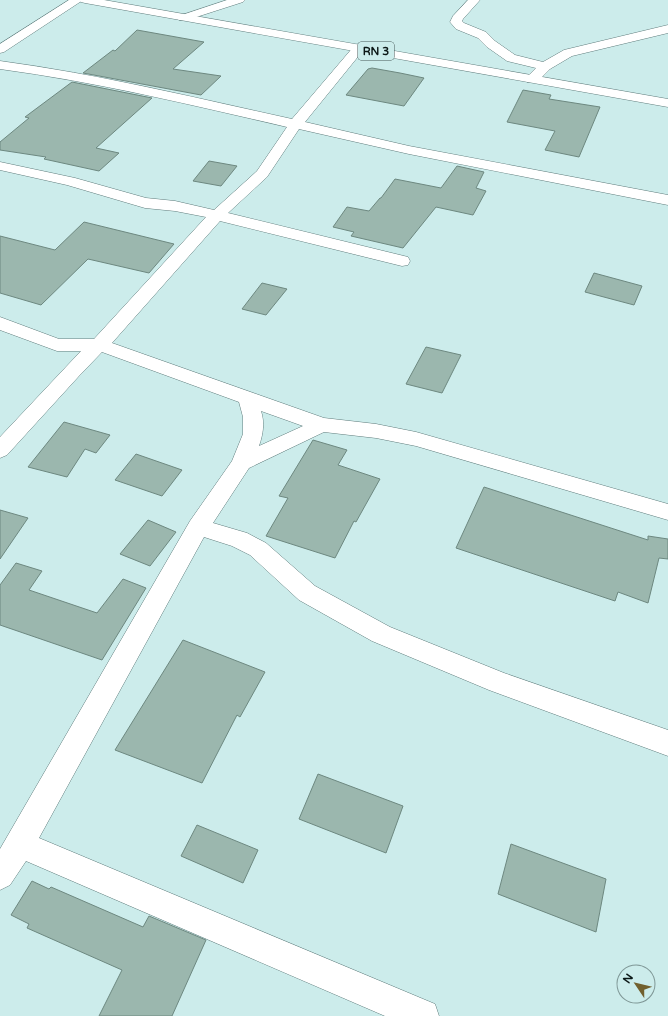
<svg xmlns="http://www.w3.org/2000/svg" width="668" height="1016" font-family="'Varela Round',sans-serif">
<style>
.building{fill:#9bb7ae;stroke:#6d8880}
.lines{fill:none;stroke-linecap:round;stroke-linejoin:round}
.street-casing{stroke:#607d7d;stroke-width:1}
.primary-casing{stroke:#607d7d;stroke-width:1}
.street{fill:#fff;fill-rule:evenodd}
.primary{fill:#fff;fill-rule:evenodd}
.labels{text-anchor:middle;stroke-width:4;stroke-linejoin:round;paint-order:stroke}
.shield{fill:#cceceb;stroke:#455756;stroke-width:1}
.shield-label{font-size:11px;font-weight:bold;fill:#0b1716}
</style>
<rect width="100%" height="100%" fill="#cceceb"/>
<!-- building -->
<g class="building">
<polygon points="137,30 204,42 173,69 221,76 201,95 83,73 113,50 115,51"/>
<polygon points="372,68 400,73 424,78 404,106 346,95 368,69"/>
<polygon points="72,82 152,98 96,148 119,153 99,171 44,159 46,157 0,150 0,142 29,118 25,117"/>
<polygon points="523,90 551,95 549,99 600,107 579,157 545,150 555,131 507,122"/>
<polygon points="209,161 237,166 221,186 193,181"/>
<polygon points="457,166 484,172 476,188 486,191 473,215 436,207 403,248 351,236 354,232 333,227 347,207 369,211 380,198 381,198 395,179 441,188"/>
<polygon points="84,222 174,244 149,273 88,259 41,305 0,293 0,236 55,250"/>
<polygon points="594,273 642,286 634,305 585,292"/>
<polygon points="262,283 287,289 266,315 242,309"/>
<polygon points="426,347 461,355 442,393 406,384"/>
<polygon points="64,422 110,435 96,453 85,449 67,477 28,467"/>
<polygon points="313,440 347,450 338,465 380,479 356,522 354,521 335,558 266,536 288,498 279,496"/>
<polygon points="136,454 182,470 162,496 115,480"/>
<polygon points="484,487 648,540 648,536 668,539 668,559 659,558 648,603 618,592 615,601 456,548"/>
<polygon points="0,510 28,518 0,559"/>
<polygon points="148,520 176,532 150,566 120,554"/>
<polygon points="16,563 42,571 29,590 97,613 123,579 146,588 102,660 0,625 0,585"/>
<polygon points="183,640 265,672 240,717 237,715 202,783 115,750"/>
<polygon points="318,774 403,806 386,853 299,819"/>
<polygon points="197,825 258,850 243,883 181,856"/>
<polygon points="511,844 606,879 596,932 498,894"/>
<polygon points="32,881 49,889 51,887 143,927 149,916 206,940 172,1016 99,1016 122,970 27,928 29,924 11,915"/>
</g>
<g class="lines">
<!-- street casing -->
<g class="street-casing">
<g id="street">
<polygon points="69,0 83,0 4,52 0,53 0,44"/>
<polygon points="227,0 245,0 243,2 187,20 179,20 177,18 179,16"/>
<polygon points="468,0 480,0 463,19 462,21 464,23 486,32 495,41 515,55 543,62 564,50 668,25 668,33 572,56 550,69 537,82 527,82 525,79 536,68 507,61 487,47 478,38 456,29 450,22 453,16"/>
<path d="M359,44l4,1 2,3 -60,74 104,24 259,49v10l-259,-51 -110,-25 -32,48 -39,36 180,44 2,4 -2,4 -6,1 -182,-45 -108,122 212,75 52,6 40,8 252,72v16l-252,-74 -40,-8 -52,-6 -75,36 -36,55 34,10 19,10 49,43 75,41 114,46 164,57v26l-179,-66 -117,-49 -73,-41 -49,-45 -18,-9 -28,-9 -165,301 396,166 4,12h-54l-359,-155 -16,24 -10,5v-41l190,-328 42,-60 11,-27v-17l-4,-15 -137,-50 -23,24 -72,79 -7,3v-21l81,-86h-24l-57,-21v-13l59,22h35l112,-122 -31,-6 -30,-3 -78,-23 -67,-15v-8l75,16 71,20 29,3 39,9 43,-39 30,-44c-95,-22 -190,-45 -287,-58v-8c98,13 196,37 292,58l63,-74zM261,411l42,15 -44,20c4,-12 6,-23 2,-35z"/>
</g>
</g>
<!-- primary casing -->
<g class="primary-casing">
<polygon id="primary" points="79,0 104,0 668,99 668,107 85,3 81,2"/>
</g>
<!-- street -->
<use href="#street" class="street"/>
<!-- primary -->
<use href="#primary" class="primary"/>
</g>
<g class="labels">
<!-- shield labels -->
<rect class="shield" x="358" y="42" width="36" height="18" rx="3"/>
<g class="shield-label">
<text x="376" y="55">RN 3</text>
</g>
</g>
<!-- north arrow -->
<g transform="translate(636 984) rotate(305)"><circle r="19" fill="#cceceb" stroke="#7f9796"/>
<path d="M0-3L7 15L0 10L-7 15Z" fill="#71602e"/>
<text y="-6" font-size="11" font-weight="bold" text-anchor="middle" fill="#0b1716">N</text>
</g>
</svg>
